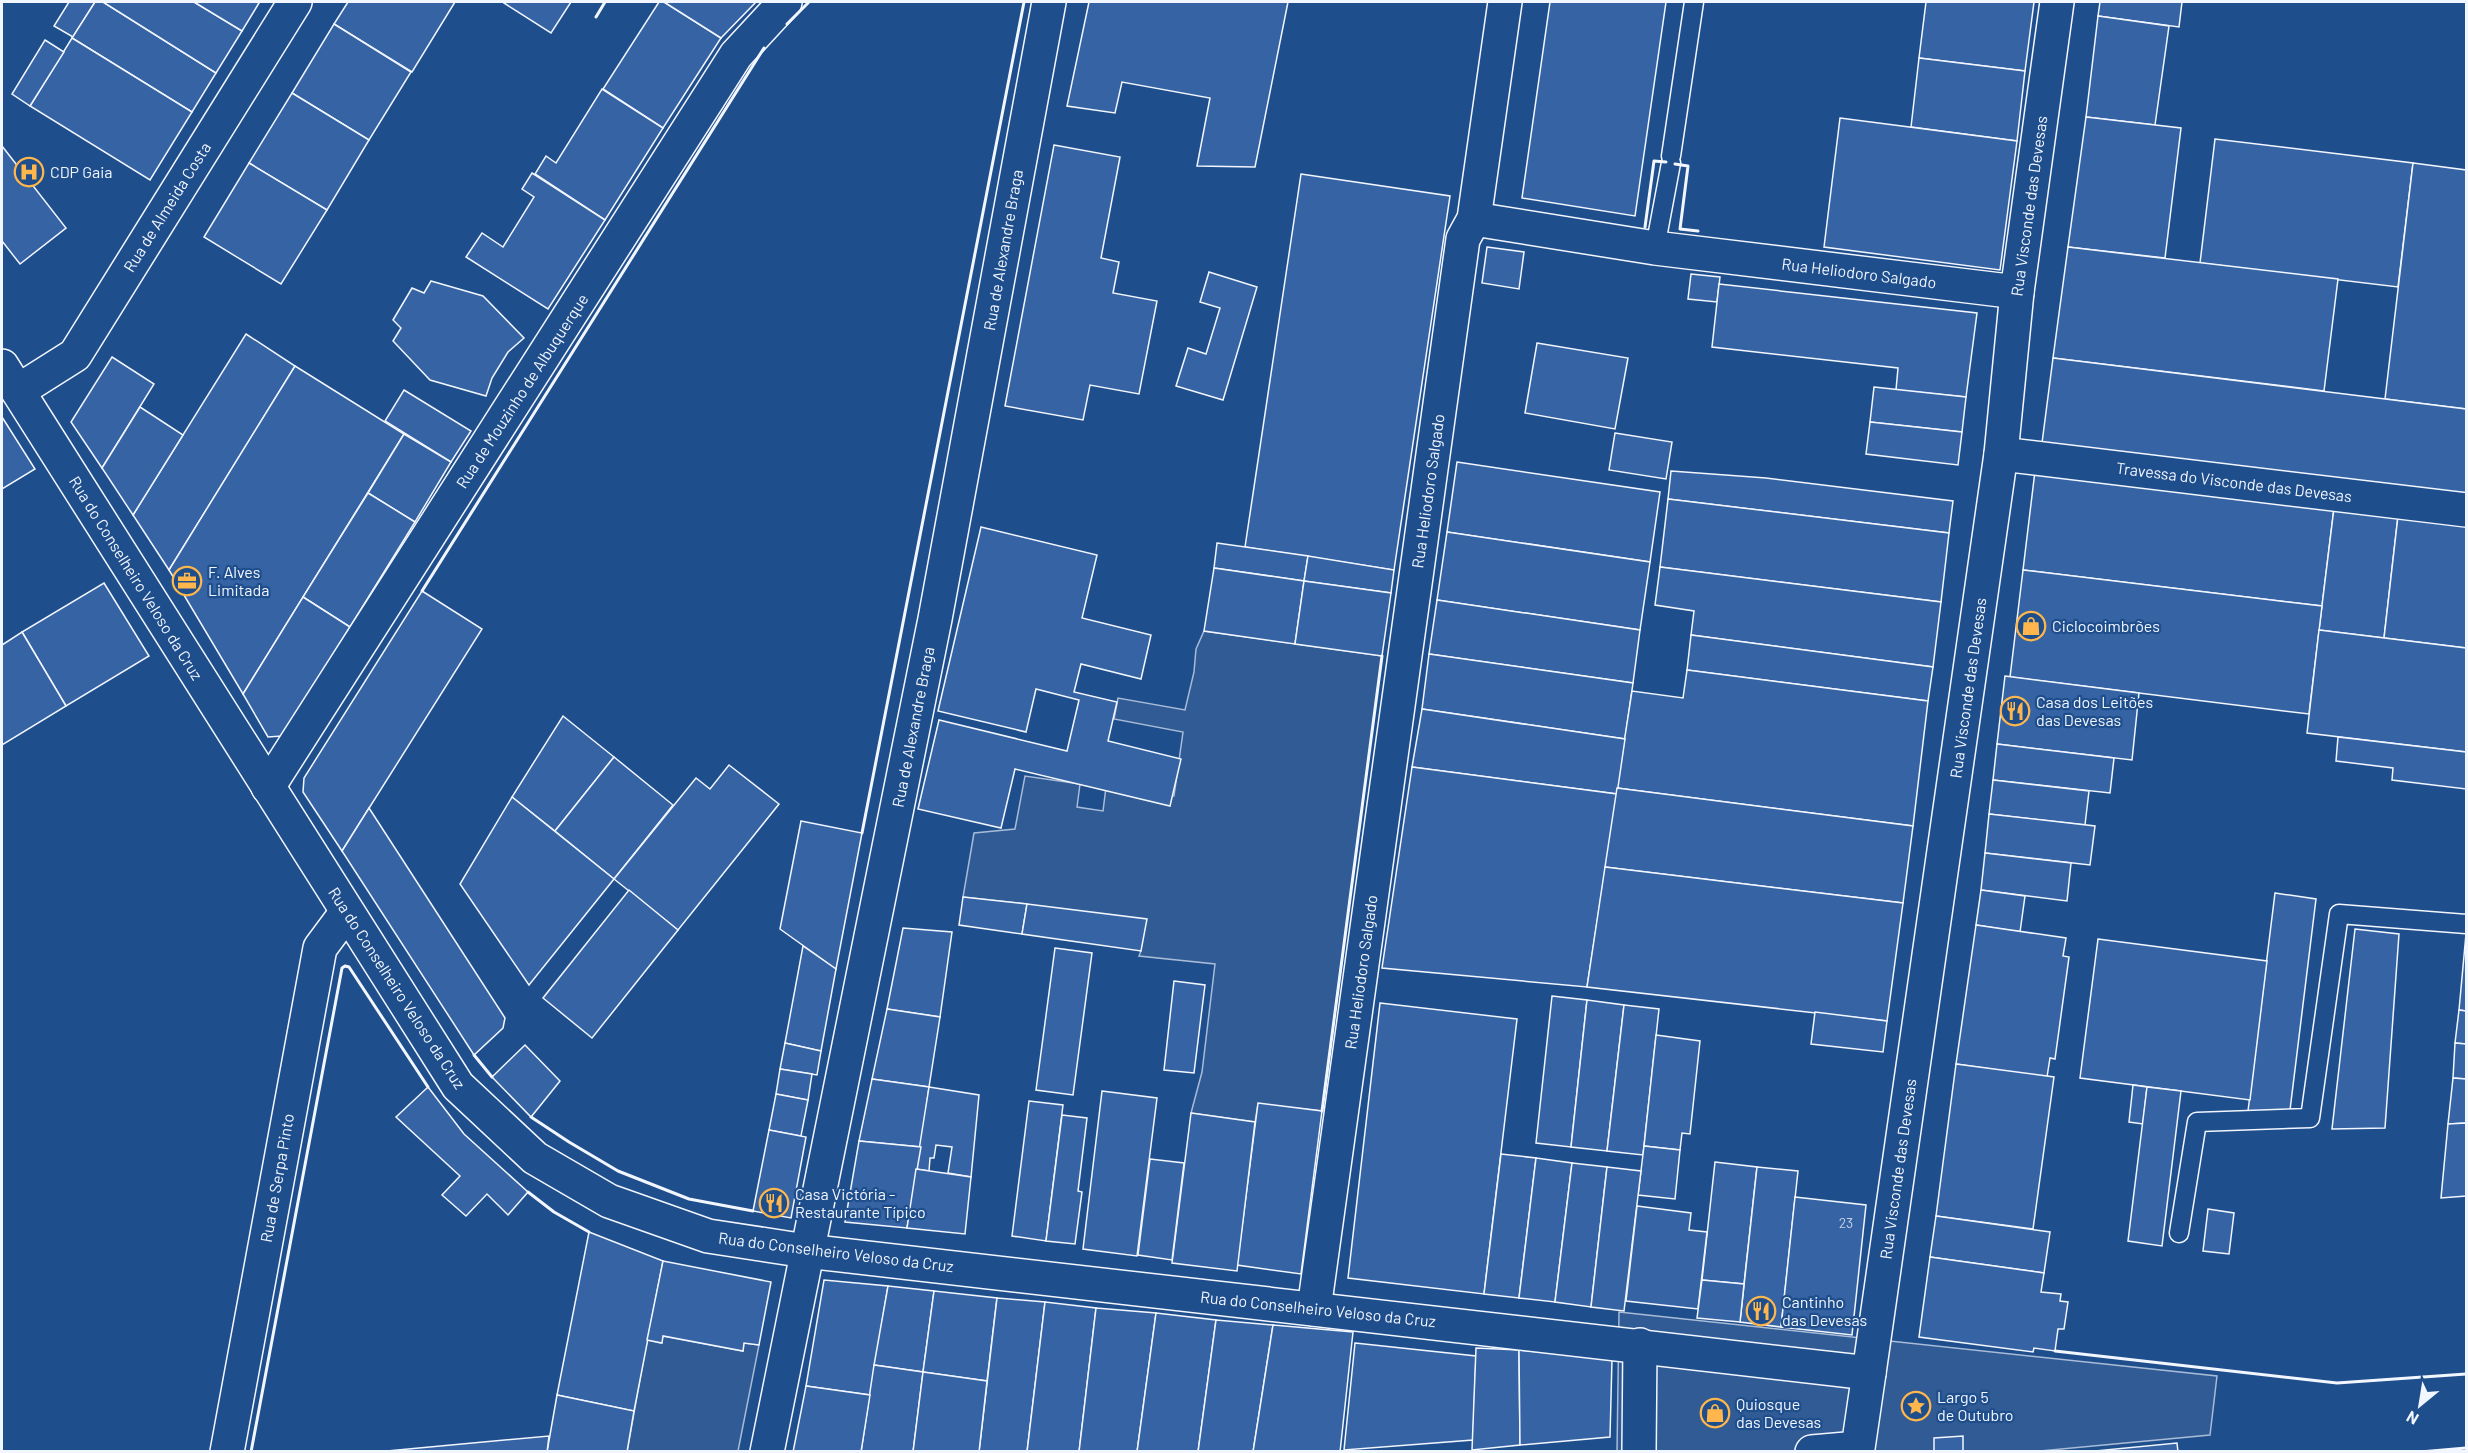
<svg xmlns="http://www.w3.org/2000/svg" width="2468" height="1453" font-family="Barlow,sans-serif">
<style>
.built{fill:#305b95;stroke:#a8bbd7;stroke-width:1.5}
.building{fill:#3563a3;stroke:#f2f6ff;stroke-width:1.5}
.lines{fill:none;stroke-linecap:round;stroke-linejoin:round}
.service-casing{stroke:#f2f6ff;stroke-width:21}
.minor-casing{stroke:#f2f6ff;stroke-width:36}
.secondary-casing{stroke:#f2f6ff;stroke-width:36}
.service{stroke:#1f4e8c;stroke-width:18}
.minor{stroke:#1f4e8c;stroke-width:33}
.secondary{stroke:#1f4e8c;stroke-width:33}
.wall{stroke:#f2f6ff;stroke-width:3}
.labels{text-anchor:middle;stroke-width:4.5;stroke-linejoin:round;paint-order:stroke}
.number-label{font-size:14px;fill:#c3d1e8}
.poi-label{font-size:16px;fill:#f2f6ff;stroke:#1f4e8c;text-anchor:start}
.street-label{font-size:16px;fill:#f2f6ff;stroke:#1f4e8c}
</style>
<rect width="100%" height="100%" fill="#1f4e8c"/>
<!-- built -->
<g class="built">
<polygon points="1204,631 1382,656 1322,1111 1258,1104 1255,1122 1191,1113 1202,1072 1215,964 1139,956 1141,951 1027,904 963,897 974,833 1015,829 1025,776 1080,784 1077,807 1103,811 1106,787 1174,796 1183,732 1114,719 1118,698 1185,710 1194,672 1196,649"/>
<polygon points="1619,1312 2217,1376 2210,1435 2029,1452 1617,1452"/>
<polygon points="663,1336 743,1351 744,1343 759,1345 738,1451 627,1452 647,1340 661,1343"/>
</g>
<!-- building -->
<g class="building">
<polygon points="69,2 95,2 73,37 54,26"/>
<polygon points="95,2 103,2 216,73 192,112 72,38"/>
<polygon points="103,2 194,2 242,31 216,73"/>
<polygon points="194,2 257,2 259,3 242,31"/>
<polygon points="348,2 455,2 412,72 334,24"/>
<polygon points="505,2 571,2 551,33 504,3"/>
<polygon points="659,2 664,2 721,38 663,128 603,89"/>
<polygon points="664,2 756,2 721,38"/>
<polygon points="1089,2 1288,2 1255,167 1197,166 1210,98 1122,82 1115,113 1067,106"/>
<polygon points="1550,2 1666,2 1635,216 1522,198"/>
<polygon points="1926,2 2034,2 2025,71 1919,58"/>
<polygon points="2100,2 2182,2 2179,27 2098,16"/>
<polygon points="2098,16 2169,26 2155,125 2086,117"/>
<polygon points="334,24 411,72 369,140 292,93"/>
<polygon points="72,38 192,112 150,180 30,106"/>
<polygon points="45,40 64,52 30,106 12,94"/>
<polygon points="1919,58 2025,71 2017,141 1911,127"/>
<polygon points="602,89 663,128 605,220 535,174 546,156 556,163"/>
<polygon points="292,93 369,140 327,210 249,163"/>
<polygon points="2086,117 2181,128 2165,258 2068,247"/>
<polygon points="1840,118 2017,141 2000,270 1824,247"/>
<polygon points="2215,139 2413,163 2398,287 2200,263"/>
<polygon points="1054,145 1120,157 1101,258 1119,262 1113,293 1157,301 1139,394 1090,385 1083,420 1005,406"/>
<polygon points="2,146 66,228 20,264 2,241"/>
<polygon points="249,163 327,210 281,284 204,237"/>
<polygon points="2413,163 2466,170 2466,409 2385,399"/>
<polygon points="532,173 605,220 548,309 466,257 482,233 503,247 534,197 522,189"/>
<polygon points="1301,174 1450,196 1394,570 1245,547"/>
<polygon points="1487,247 1524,252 1519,289 1482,283"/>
<polygon points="2068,247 2338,279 2324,391 2053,358"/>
<polygon points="1209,272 1257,287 1223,400 1176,386 1188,348 1206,354 1220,308 1200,302"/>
<polygon points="1691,274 1720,277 1717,302 1688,299"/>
<polygon points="431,281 483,296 524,338 508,352 492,378 486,396 430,380 393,341 401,328 393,320 412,288 424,293"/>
<polygon points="1719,284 1977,313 1966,397 1896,390 1898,368 1712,347"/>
<polygon points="246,334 295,366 169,570 133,515"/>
<polygon points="1537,343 1628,358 1615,429 1525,413"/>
<polygon points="112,357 154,384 102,468 71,422"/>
<polygon points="2053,358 2466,409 2466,496 2042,443"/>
<polygon points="295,366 404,434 243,694 169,570"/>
<polygon points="1874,387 1966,397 1962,432 1870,422"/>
<polygon points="404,390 471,431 451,462 385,421"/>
<polygon points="140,407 183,435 133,515 102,468"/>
<polygon points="2,417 35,469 2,489"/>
<polygon points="1870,422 1962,432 1958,465 1866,454"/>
<polygon points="1615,433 1672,442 1666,479 1609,470"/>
<polygon points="404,434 451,462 415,522 368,493"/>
<polygon points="1457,462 1660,492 1650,562 1447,532"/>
<polygon points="1671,471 1766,478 1953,501 1949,533 1668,499"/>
<polygon points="2035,471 2334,508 2322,606 2023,570"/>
<polygon points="368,493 415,522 350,627 303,597"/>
<polygon points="1668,499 1949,533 1941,602 1660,567"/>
<polygon points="2334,508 2398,516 2384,638 2319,630"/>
<polygon points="2398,516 2466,524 2466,648 2384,638"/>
<polygon points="981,527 1097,555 1082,618 1151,635 1141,679 1081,664 1074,692 1117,702 1108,741 1181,759 1170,806 1015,769 1001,828 918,809 939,720 1067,751 1079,700 1036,689 1026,732 938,711"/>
<polygon points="1447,532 1650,562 1640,630 1437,600"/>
<polygon points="1217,543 1308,556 1304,581 1214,568"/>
<polygon points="1308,556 1394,570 1391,593 1304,581"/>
<polygon points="1660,567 1941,602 1933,667 1691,635 1694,611 1655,605"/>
<polygon points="1214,568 1304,581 1295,644 1204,631"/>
<polygon points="2023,570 2322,606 2309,714 2010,677"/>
<polygon points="1304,581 1391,593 1382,656 1295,644"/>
<polygon points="104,583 149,656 66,706 22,632"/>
<polygon points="422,591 482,629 342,851 303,792 304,778"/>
<polygon points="303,597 350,627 282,736 268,737 243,694"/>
<polygon points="1437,600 1640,630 1633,683 1429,654"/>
<polygon points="2319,630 2466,648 2466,752 2307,733"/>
<polygon points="22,632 66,706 2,745 2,645"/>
<polygon points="1691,635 1933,667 1928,701 1687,670"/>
<polygon points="1429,654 1633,683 1625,739 1422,709"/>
<polygon points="1687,670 1928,701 1913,826 1617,788 1632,691 1683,698"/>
<polygon points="2005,676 2139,693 2132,760 1997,744"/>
<polygon points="1422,709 1625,739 1617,794 1412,767"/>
<polygon points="563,716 614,757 555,831 512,797"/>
<polygon points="2338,737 2466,752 2466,789 2392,780 2393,768 2336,761"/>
<polygon points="1997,744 2114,758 2110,793 1993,780"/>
<polygon points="614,757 673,805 614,879 555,831"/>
<polygon points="729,765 779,804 678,930 614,879 696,778 710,789"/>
<polygon points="1412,767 1617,794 1587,987 1382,968"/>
<polygon points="1993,780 2089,791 2085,825 1989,814"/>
<polygon points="1617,788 1913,826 1903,903 1605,867"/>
<polygon points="512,797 614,879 529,985 460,884"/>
<polygon points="369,808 505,1018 503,1028 474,1055 342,851"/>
<polygon points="1989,814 2095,826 2090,865 1985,853"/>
<polygon points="801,821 862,833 836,969 780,929"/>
<polygon points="1985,853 2071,863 2067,901 1981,890"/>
<polygon points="1605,867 1903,903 1887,1021 1587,987"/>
<polygon points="629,890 678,930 592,1038 543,998"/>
<polygon points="1981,890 2025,896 2020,932 1976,925"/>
<polygon points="2275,893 2316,899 2290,1110 2261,1113 2248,1111"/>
<polygon points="963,897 1027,904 1022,934 959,925"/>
<polygon points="1027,904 1147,919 1141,951 1022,934"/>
<polygon points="1976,925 2066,938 2063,956 2069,957 2055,1059 2050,1058 2047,1077 1956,1064"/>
<polygon points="903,928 952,932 940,1017 887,1009"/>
<polygon points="2355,929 2399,934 2385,1128 2332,1129"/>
<polygon points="2466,934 2466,1011 2459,1010"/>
<polygon points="2098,939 2267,961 2250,1100 2080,1078"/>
<polygon points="803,946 836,969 821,1051 785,1043"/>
<polygon points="1055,948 1092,953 1073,1095 1036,1090"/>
<polygon points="1174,981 1205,985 1194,1073 1164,1070"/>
<polygon points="1552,996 1587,1000 1571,1147 1536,1143"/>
<polygon points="1587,1000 1624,1005 1607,1151 1571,1147"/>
<polygon points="1380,1003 1517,1019 1484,1294 1348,1278"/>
<polygon points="1624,1005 1659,1009 1643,1155 1607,1151"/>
<polygon points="887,1009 940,1017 929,1087 872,1079"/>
<polygon points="2459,1010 2466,1011 2466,1044 2455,1043"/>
<polygon points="1815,1012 1887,1021 1883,1052 1811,1044"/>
<polygon points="1656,1035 1700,1041 1690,1134 1682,1133 1680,1150 1644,1146"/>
<polygon points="785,1043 821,1051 817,1075 780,1069"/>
<polygon points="2455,1043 2466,1044 2466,1079 2453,1078"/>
<polygon points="525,1045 560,1081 531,1117 492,1077"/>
<polygon points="1956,1064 2054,1077 2033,1229 1936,1216"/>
<polygon points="780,1069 812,1074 808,1100 776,1094"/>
<polygon points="2453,1078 2466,1079 2466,1123 2448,1124"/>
<polygon points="872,1079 929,1087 921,1147 859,1141"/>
<polygon points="2133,1085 2147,1087 2143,1124 2129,1122"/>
<polygon points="428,1087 464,1134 528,1192 508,1215 487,1194 466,1216 442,1195 460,1176 396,1117"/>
<polygon points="929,1087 979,1095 971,1177 948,1173 952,1147 936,1145 934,1158 930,1158 929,1171 916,1169"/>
<polygon points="2147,1087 2181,1091 2162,1246 2128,1241"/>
<polygon points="1102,1091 1157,1098 1137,1256 1083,1249"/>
<polygon points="776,1094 808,1100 801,1136 769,1130"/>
<polygon points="1029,1101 1063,1105 1046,1241 1012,1236"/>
<polygon points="1258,1103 1322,1111 1301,1274 1237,1265"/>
<polygon points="1191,1113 1255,1122 1237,1271 1172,1263"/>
<polygon points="1062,1115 1087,1118 1078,1191 1082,1192 1075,1244 1046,1241"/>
<polygon points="2466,1123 2466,1196 2441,1198 2448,1124"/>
<polygon points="769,1130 806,1137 791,1218 753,1211"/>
<polygon points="859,1141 921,1147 907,1228 845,1222"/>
<polygon points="1644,1146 1680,1150 1675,1199 1638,1195"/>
<polygon points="1501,1154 1536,1158 1519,1298 1484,1294"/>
<polygon points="1536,1158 1572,1163 1555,1302 1519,1298"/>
<polygon points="1150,1159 1184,1163 1172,1260 1138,1255"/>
<polygon points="1715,1162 1757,1167 1744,1284 1702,1280"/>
<polygon points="1572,1163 1607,1167 1591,1307 1555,1302"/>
<polygon points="1607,1167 1641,1171 1624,1311 1591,1307"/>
<polygon points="1757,1167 1798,1171 1781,1327 1740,1322"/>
<polygon points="916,1169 971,1177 965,1234 907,1228"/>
<polygon points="1795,1197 1866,1205 1852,1335 1781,1327"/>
<polygon points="1637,1206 1691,1213 1689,1230 1707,1232 1698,1309 1626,1301"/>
<polygon points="2208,1209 2234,1213 2229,1254 2203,1251"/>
<polygon points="1936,1216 2050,1232 2044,1273 1930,1257"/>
<polygon points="589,1232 663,1261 634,1411 557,1395"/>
<polygon points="1930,1257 2044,1273 2041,1292 2061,1294 2060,1301 2068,1302 2064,1329 2058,1329 2055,1351 2034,1348 2033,1352 1919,1337"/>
<polygon points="663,1261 771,1282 759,1345 744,1343 743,1351 663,1336 662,1343 647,1340"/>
<polygon points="824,1280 888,1286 870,1395 806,1386"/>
<polygon points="1702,1280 1744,1284 1740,1322 1697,1318"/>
<polygon points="888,1286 934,1291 923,1372 874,1365"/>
<polygon points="934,1291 997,1298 987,1381 923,1372"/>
<polygon points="997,1298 1045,1302 1027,1452 979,1452"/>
<polygon points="1045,1302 1096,1308 1079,1452 1027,1452"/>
<polygon points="1096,1308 1156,1313 1137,1452 1079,1452"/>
<polygon points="1156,1313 1216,1320 1198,1452 1137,1452"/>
<polygon points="1216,1320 1273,1325 1253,1452 1198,1452"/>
<polygon points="1273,1325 1353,1332 1340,1452 1253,1452"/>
<polygon points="1355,1343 1476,1356 1473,1440 1344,1450"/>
<polygon points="1476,1348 1519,1350 1520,1445 1472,1450"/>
<polygon points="1519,1350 1612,1359 1610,1437 1520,1445"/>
<polygon points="874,1365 923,1372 913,1452 861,1452"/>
<polygon points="923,1372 987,1381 979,1452 913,1452"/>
<polygon points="806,1386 870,1395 861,1452 793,1452"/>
<polygon points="557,1395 634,1411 627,1452 547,1452"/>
<polygon points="1702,1407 1727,1408 1726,1420 1702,1419"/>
<polygon points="549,1436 547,1452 376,1452"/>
<polygon points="1963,1436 1963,1452 1934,1452 1934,1438"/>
<polygon points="2177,1443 2178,1452 2085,1452"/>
</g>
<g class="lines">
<!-- service casing -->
<g class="service-casing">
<g id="service">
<polyline points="1671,156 1694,2"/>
<polyline points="1655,248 1671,163"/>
<polyline points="2179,1233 2197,1122 2310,1118 2339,914 2466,924"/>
</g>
</g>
<!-- minor casing -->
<g class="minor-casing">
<g id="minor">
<polyline points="1474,219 1655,248 2017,292"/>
<polyline points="18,391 75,355 295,2"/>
<polyline points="2001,454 2466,510"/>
<polyline points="268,787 736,55 785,2"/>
<polyline points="1314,1309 1463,239 1474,219 1505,2"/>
<polyline points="227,1452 320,948 346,913"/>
<polyline points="767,1452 935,619 1049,2"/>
<polyline points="1639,1452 1640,1345"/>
<polyline points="1812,1452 1858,1448 1869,1373"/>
</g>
</g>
<!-- secondary casing -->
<g class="secondary-casing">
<polyline id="secondary" points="2,366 458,1086 535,1158 609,1201 708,1236 806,1251 1869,1373 2001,454 2017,292 2057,2"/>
</g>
<!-- service -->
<use href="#service" class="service"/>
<!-- minor -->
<use href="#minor" class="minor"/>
<!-- secondary -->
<use href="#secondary" class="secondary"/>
<!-- wall -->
<g class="wall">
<polyline points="596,17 605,2"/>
<polyline points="787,24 809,2"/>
<polyline points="1675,164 1688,166 1680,229 1698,231"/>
<polyline points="1645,227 1654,161 1666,162"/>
<polyline points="422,591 764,48"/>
<polyline points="862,833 1024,2"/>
<polyline points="474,1055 492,1077"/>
<polyline points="1322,1111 1382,656"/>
<polyline points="531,1117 569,1142 618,1171 689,1199 753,1211"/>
<polyline points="528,1192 554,1212 589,1232"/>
<polyline points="2055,1351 2337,1383 2466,1374"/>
<polyline points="251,1452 342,968 345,966 349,967 428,1087"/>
<polyline points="2420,1452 2466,1448"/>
</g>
</g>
<!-- icons -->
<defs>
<g id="hospital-ring" transform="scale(1.5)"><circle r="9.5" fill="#1f4e8c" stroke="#ffb74d" stroke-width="1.5"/><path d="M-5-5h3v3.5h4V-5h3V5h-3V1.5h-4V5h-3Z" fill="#ffb74d"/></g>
<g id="office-ring" transform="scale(1.5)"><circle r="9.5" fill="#1f4e8c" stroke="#ffb74d" stroke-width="1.5"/><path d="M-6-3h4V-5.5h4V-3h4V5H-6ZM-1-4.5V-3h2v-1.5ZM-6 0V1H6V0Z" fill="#ffb74d"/></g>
<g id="shop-ring" transform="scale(1.5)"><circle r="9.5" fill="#1f4e8c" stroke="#ffb74d" stroke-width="1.5"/><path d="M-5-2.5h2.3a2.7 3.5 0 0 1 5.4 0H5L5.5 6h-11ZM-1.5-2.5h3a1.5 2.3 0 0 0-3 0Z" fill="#ffb74d"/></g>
<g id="restaurant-ring" transform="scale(1.5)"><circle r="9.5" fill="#1f4e8c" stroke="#ffb74d" stroke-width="1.5"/><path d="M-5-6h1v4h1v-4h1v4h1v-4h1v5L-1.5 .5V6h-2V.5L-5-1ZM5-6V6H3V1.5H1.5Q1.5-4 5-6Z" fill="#ffb74d"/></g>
<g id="sight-ring" transform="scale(1.5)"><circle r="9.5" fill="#1f4e8c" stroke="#ffb74d" stroke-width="1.5"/><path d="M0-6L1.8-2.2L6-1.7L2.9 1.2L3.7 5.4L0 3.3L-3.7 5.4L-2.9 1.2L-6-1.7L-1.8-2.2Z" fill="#ffb74d"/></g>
</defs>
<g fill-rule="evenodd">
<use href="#hospital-ring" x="29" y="172"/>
<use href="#office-ring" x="187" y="581"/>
<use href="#shop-ring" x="2031" y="626"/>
<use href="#restaurant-ring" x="2015" y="711"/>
<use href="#restaurant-ring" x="774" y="1203"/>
<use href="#restaurant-ring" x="1761" y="1311"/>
<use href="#sight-ring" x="1916" y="1406"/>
<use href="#shop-ring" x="1715" y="1413"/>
</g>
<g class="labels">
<!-- number labels -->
<g class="number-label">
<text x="1846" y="1228">23</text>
</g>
<!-- poi labels -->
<g class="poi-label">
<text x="50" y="178">CDP Gaia</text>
<text x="208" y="578">F. Alves<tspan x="208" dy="18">Limitada</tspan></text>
<text x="2052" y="632">Ciclocoimbrões</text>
<text x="2036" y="708">Casa dos Leitões<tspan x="2036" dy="18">das Devesas</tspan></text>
<text x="795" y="1200">Casa Victória -<tspan x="795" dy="18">Restaurante Típico</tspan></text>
<text x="1782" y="1308">Cantinho<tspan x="1782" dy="18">das Devesas</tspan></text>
<text x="1937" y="1403">Largo 5<tspan x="1937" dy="18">de Outubro</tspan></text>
<text x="1736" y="1410">Quiosque<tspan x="1736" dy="18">das Devesas</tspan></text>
</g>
<!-- street labels -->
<g class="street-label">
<text transform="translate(2029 206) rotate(-82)" y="6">Rua Visconde das Devesas</text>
<text transform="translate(167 207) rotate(-58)" y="6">Rua de Almeida Costa</text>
<text transform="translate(1003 250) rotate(-80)" y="6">Rua de Alexandre Braga</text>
<text transform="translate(1859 273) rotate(7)" y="6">Rua Heliodoro Salgado</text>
<text transform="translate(522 391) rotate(-57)" y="6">Rua de Mouzinho de Albuquerque</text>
<text transform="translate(2234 482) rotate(7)" y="6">Travessa do Visconde das Devesas</text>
<text transform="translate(1428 491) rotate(-82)" y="6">Rua Heliodoro Salgado</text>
<text transform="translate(136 578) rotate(58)" y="6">Rua do Conselheiro Veloso da Cruz</text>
<text transform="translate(1968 688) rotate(-82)" y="6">Rua Visconde das Devesas</text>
<text transform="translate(913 727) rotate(-79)" y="6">Rua de Alexandre Braga</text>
<text transform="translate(1361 972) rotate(-82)" y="6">Rua Heliodoro Salgado</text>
<text transform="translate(397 988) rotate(57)" y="6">Rua do Conselheiro Veloso da Cruz</text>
<text transform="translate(1898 1169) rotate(-82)" y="6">Rua Visconde das Devesas</text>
<text transform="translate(277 1178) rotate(-80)" y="6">Rua de Serpa Pinto</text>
<text transform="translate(836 1252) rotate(7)" y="6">Rua do Conselheiro Veloso da Cruz</text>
<text transform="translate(1318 1309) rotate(6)" y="6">Rua do Conselheiro Veloso da Cruz</text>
</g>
</g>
<!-- border -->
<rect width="2468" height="1453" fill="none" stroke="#f2f6ff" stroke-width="6"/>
<!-- north arrow -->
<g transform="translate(2420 1405) rotate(210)" stroke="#1f4e8c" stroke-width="4.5" paint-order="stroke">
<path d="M0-4.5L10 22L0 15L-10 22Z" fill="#f2f6ff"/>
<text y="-9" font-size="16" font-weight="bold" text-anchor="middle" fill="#f2f6ff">N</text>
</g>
</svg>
